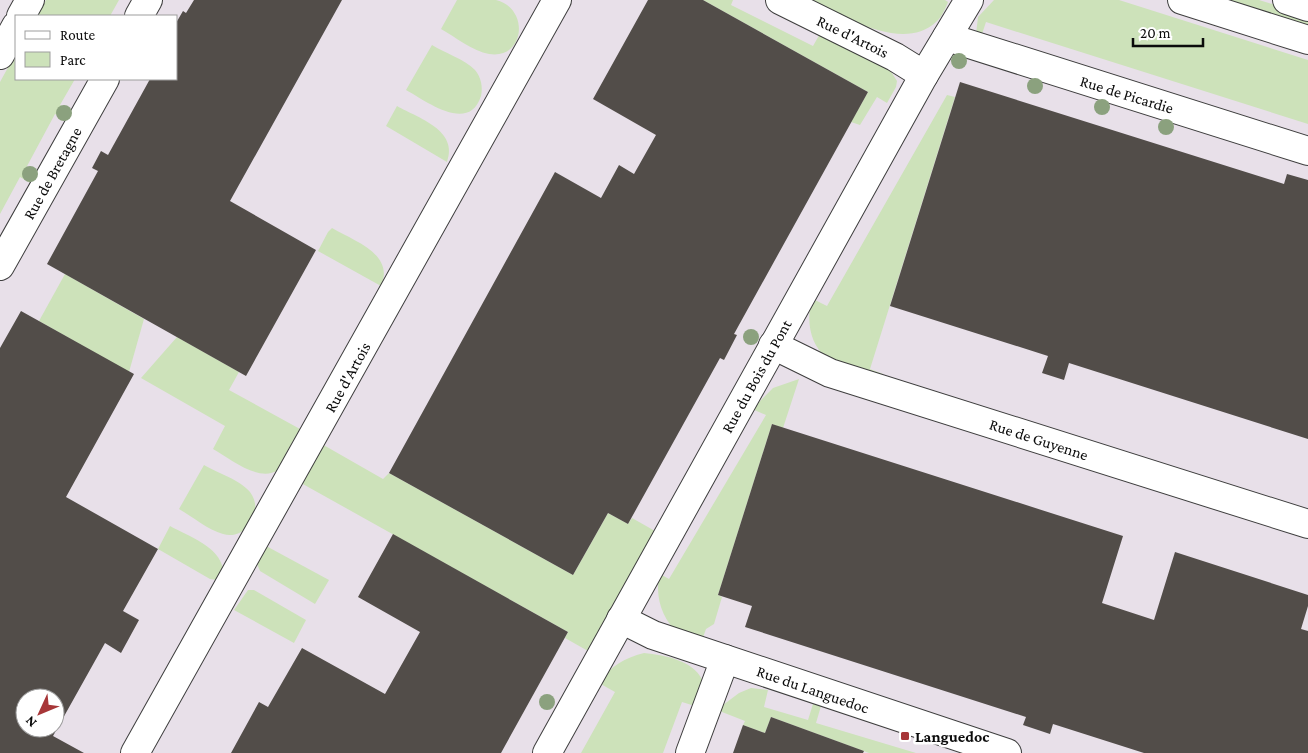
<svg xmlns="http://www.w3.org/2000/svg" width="1308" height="753" font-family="'Crimson Pro',serif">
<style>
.industrial{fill:#e8e0e9;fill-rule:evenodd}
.green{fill:#cde2ba}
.building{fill:#524d49;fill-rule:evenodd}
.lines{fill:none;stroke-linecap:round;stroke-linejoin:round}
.minor-casing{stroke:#3e3e3e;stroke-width:30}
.minor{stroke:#fff;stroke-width:28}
.tree{fill:#8ba17e}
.poi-dot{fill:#a73638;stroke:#fff;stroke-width:2}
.labels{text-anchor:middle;stroke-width:5;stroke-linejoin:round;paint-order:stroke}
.street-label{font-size:16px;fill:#0b0b0b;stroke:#fff}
.poi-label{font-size:16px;font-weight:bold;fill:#0b0b0b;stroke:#fff;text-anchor:start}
</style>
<rect width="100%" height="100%" fill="#fcf9eb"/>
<!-- industrial -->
<path class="industrial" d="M0,0h1308v753h-1308zM16,16h160v63h-160zM25,698h30v30h-30z"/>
<!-- green -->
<g class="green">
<polygon points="46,0 119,0 110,16 37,16"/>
<path d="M457,0c12,0 27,0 39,0 34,8 29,60 -7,54 -16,-3 -34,-17 -48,-25z"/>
<polygon points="703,0 733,0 731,5 813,46 821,32 890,70 897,81 896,87 887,103 877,97 860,125 851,122 868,92"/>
<path d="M811,0h134l3,2c-3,7 -6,15 -12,20 -33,31 -93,-6 -125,-22z"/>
<polygon points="994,0 1119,0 1308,60 1308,124 986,22 980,40 976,34 978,17"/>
<polygon points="1202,0 1259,0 1308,15 1308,33"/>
<path d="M432,45c13,8 32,14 43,25 6,7 8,17 6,26 -12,38 -55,5 -75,-6z"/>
<polygon points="16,53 16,79 75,79 60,105 78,115 73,123 55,114 26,168 42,177 37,187 20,177 0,214 0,82"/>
<path d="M947,95l8,2 -85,272 13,5 -2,6c-15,-6 -43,-13 -55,-23 -16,-12 -21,-40 -13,-58l14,7z"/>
<path d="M397,106c21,12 62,24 50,56l-61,-36z"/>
<path d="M332,228c22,13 63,26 49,58l-63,-35 10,-19z"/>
<polygon points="65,274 144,319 129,372 39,321"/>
<path d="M177,337l62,35 -10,18 71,39 -14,24 2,5c-3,4 -6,9 -10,12 -19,13 -49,-12 -65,-21l12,-23 -84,-48z"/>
<path d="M799,379l-16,49 -11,-4 -54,171 4,2 -8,27 -8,5 -5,14c-7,-3 -16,-6 -22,-10 -17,-12 -25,-39 -19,-59l9,5 97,-164 -14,-6 21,-21z"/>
<polygon points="320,443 383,479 389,473 573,575 608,513 628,524 632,518 655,531 588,651 565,638 568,632 301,483"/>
<path d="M204,465c14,8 36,15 46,27 15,19 -4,49 -27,42 -15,-4 -30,-17 -44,-25z"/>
<path d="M170,526c18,10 49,20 53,43l-6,11 -7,-1 -52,-30z"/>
<polygon points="268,547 329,580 315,604 260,571 257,564 264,548"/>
<polygon points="248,590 254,590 306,620 294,643 234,610"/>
<path d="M644,653c21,2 53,8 60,31l-6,23 -16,-5 -19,51h-82l34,-61 -16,-9c12,-17 25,-25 45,-30z"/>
<polygon points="751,688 768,690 764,707 808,720 813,704 821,706 816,723 916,753 869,753 771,717 765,733 743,725 745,721 722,712 719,708 739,693"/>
</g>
<!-- building -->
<g class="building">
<polygon points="194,0 342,0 230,201 316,250 246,376 47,264 98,171 92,168 101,151 108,155 150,79 176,79 176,23 183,11 186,13"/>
<polygon points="648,0 703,0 868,92 734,334 737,335 724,360 720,358 628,524 608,513 573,575 389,473 555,172 601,198 619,165 634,174 656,135 593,99"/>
<polygon points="960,82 1284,184 1287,174 1308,180 1308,439 1069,363 1064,380 1042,373 1048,356 890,306"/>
<path d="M21,311l113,63 -68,123 92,52 -35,62 16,9 -18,33 -16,-10 -52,93 31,17h-84v-405zM25,698h30v30h-30z"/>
<polygon points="772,424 1123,536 1102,603 1154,620 1175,552 1308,595 1308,606 1301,629 1308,631 1308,753 1144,753 1053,724 1050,734 1023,725 1026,717 745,627 752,606 718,595"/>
<polygon points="393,534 568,632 501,753 231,753 259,702 268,707 302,648 385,694 420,632 358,597"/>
<polygon points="771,717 864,751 863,753 733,753 743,725 765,733"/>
</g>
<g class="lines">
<!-- minor casing -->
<g class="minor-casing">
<g id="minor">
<polyline points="780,0 895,57 924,75"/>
<polyline points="1182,0 1308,40"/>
<polyline points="1287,0 1308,7"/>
<polyline points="21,16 30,0"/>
<polyline points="139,16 148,0"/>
<polyline points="947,37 1308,151"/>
<polyline points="0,55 16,26"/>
<polyline points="0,266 105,79"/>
<polyline points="773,345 830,373 1308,524"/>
<polyline points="621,619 653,635 1007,753"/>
<polyline points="135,753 557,0"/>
<polyline points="547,753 924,75 969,0"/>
<polyline points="690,753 725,659"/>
</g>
</g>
<!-- minor -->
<use href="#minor" class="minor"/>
</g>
<!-- trees -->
<g class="tree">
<circle cx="959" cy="61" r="8"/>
<circle cx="1035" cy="86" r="8"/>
<circle cx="1102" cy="107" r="8"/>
<circle cx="64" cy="113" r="8"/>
<circle cx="1166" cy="127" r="8"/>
<circle cx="30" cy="174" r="8"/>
<circle cx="751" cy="337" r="8"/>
<circle cx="547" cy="702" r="8"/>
</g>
<!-- markers -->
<rect class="poi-dot" x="900" y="731" width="10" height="10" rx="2.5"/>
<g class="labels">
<!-- street labels -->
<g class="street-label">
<text transform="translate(853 36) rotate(26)" y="6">Rue d'Artois</text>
<text transform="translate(1127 94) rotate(17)" y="6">Rue de Picardie</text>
<text transform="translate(52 173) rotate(-61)" y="6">Rue de Bretagne</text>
<text transform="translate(756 376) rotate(-61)" y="6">Rue du Bois du Pont</text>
<text transform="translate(347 377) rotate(-61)" y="6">Rue d'Artois</text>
<text transform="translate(1039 439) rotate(18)" y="6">Rue de Guyenne</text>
<text transform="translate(813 689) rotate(19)" y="6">Rue du Languedoc</text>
</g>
<!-- poi labels -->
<g class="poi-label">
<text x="915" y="742">Languedoc</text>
</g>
</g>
<!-- legend -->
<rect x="15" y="15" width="162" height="65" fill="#ffffff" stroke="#9d9d9d"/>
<rect x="25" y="31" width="25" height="8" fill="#ffffff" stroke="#9d9d9d"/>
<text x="60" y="40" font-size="15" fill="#0b0b0b">Route</text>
<rect x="25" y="52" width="25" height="15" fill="#cde2ba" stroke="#9d9d9d"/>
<text x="60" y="65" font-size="15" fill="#0b0b0b">Parc</text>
<!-- north arrow -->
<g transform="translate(40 713) rotate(226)"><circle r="24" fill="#ffffff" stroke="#9d9d9d"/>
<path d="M0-4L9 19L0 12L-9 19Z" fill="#a73638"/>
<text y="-8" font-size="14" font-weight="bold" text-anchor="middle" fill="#0b0b0b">N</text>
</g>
<!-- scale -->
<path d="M1133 38v8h70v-8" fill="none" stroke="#0b0b0b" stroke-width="2.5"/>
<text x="1140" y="38" font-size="15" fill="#0b0b0b" stroke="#ffffff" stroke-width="4" paint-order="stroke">20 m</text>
</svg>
